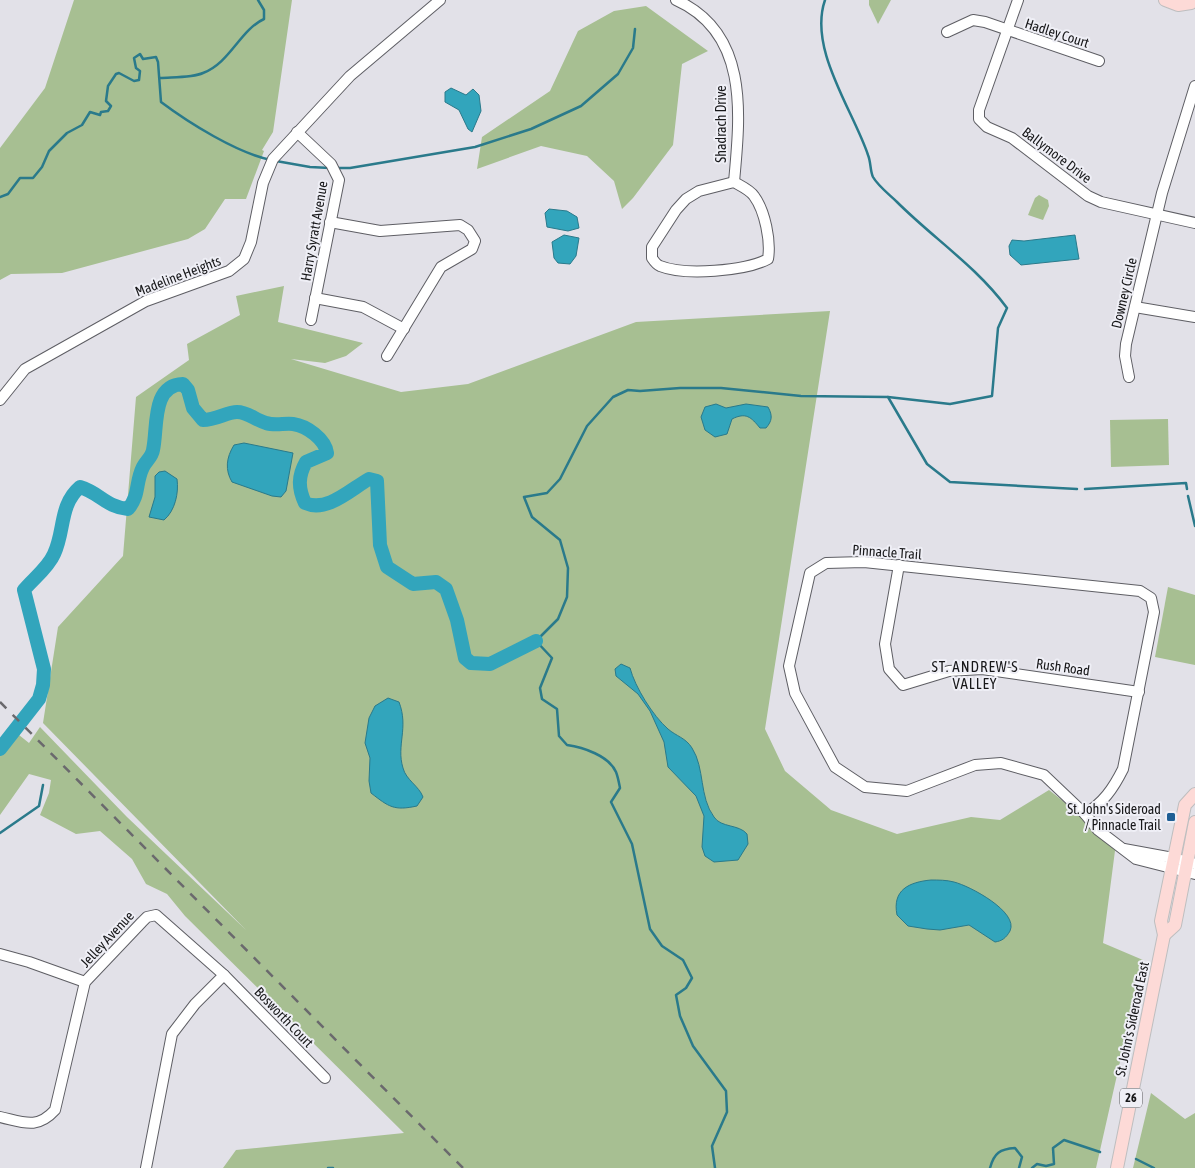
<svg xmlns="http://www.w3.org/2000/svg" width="1195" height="1168" font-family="'Asap Condensed',sans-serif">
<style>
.green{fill:#a7bf92}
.water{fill:#32a5bc;stroke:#2a7a8b}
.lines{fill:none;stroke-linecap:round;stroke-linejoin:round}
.stream{stroke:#2a7a8b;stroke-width:2.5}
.river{stroke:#32a5bc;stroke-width:14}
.minor-casing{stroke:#5e5e64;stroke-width:12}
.major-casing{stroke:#bebebf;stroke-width:14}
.minor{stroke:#fff;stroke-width:10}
.major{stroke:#fddad7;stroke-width:12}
.rail{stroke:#6a696d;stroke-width:2.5;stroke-dasharray:9 9;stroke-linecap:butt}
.poi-dot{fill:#1e5e94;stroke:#efeff6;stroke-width:2}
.labels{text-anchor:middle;stroke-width:4;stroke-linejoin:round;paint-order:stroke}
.shield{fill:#efeff6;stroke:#58585b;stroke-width:1}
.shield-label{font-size:12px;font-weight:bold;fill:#171719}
.street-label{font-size:14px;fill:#171719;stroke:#efeff6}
.poi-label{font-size:14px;fill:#171719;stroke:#efeff6;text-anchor:end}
.neighbourhood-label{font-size:15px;letter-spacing:1px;fill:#171719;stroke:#efeff6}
</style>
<rect width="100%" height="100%" fill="#e2e1e8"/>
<!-- green -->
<g class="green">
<polygon points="74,0 292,0 273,132 262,150 264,151 246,199 225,199 205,229 188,239 62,273 11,274 0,280 0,148 45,88"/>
<polygon points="869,0 891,0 878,24 869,5"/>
<polygon points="646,6 708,51 682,64 673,145 633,198 622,209 614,181 587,156 541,146 477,169 482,137 550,91 578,31 614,11"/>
<polygon points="1039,195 1048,200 1049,206 1043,220 1028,215 1035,198"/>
<polygon points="284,286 278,322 363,343 346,356 325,363 291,359 401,392 468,384 636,322 830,311 765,729 785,771 831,810 897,834 971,817 1000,820 1049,790 1116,843 1103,943 1143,960 1096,1168 223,1168 236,1150 404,1133 185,916 167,894 146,884 132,859 100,831 76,834 40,815 49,793 51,780 29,774 0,815 0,753 19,735 29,743 40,727 127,817 246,930 43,723 58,627 123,556 136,397 189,360 187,344 240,315 236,296"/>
<polygon points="1168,419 1169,465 1111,467 1110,420"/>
<polygon points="1168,587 1195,595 1195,665 1155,657"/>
<polygon points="1151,1093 1185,1119 1195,1113 1195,1168 1133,1168"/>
</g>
<!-- water -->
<g class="water">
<polygon points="451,88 466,95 473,89 479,95 481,111 472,132 468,129 459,110 445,102 445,92"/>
<polygon points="549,209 567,211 577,217 579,228 568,231 547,227 545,213"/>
<polygon points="564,235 579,238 576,256 570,264 558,263 554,258 552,242"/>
<polygon points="1075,235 1079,259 1021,265 1010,255 1009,246 1012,240 1024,241"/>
<path d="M716,404l10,4 20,-4 22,3c5,9 4,14 -2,21h-6c-9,-11 -14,-16 -28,-9l-5,15 -12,3 -10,-7 -4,-13 4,-10z"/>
<path d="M244,443l49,10 -7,38 -5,6 -9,-1 -40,-14c-7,-12 -6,-24 2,-37z"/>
<path d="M165,471l12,8c2,14 -2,32 -13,41l-15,-3 6,-20v-21l4,-4z"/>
<path d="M621,664l9,4c5,19 23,48 38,61 8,7 18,9 24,19 13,20 7,49 22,69 7,11 25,7 33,17l1,10 -10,16 -24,2 -9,-6 -3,-9 2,-31 -8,-20 -28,-29 -4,-25 -14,-31 -12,-17 -22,-18 -1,-7z"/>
<path d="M388,698l11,4c10,26 -3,43 4,66 3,12 16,18 20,29l-6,9c-23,5 -28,1 -46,-13l-2,-12 1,-23 -5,-15 4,-25 6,-12z"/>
<path d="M931,880c7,0 16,0 23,2 16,4 65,30 56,49 -4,7 -8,10 -15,11l-26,-17 -29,5 -13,-1 -19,-3 -11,-11c-5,-25 12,-33 34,-35z"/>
</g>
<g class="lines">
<!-- stream -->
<g class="stream">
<path d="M825,0c-17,49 28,110 43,155 3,7 2,16 5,22 5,9 17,18 24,25 36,36 80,65 110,106l-9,20 -6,68 -42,8 -62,-7"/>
<path d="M160,78c13,-1 32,0 43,-5 27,-10 37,-43 61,-54v-9l-6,-10"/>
<polyline points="276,161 310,167 330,168"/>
<polyline points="336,168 350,168 475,147 531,129 581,106 618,74 633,48 635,29"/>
<path d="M0,197l8,-3 12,-16h13l9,-11 7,-16 18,-18 15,-8 8,-13 10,3 1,-3 7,-1 3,-5 -5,-5 2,-15 8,-12 3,-1 15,8 5,-1 1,-9 -4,-3 -2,-10 6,-4 3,5 13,-2 2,5 3,40c28,21 76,51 110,58"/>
<polyline points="1085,489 1186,483 1187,489"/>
<polyline points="1188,496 1195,526"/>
<polyline points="0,833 39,806 43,785"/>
<polyline points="1136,1159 1154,1168"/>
<polyline points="328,1168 333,1168"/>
<path d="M715,1168l-3,-22 15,-34 -1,-21 -33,-45 -13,-30 -4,-21 10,-7 6,-10 -9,-18 -21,-14 -12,-17 -18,-85 -21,-42 9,-14c-1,-5 -2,-11 -4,-16 -7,-16 -33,-25 -49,-27l-8,-9 -2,-27 -15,-10 -2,-11 12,-30 -16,-17 22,-22 9,-22 1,-29 -8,-28 -28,-23 -8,-20 23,-4 13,-14 27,-53 26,-29 15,-7 12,1 40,-3h41l80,8 87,1 39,67 23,18 127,7"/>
<path d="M990,1168c4,-15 10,-19 25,-20l7,9 -3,11"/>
<polyline points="1032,1168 1037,1164 1046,1166 1054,1164 1053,1148 1064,1140 1100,1152"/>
</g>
<!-- river -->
<path class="river" d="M0,749l39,-50 4,-14 1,-16 -20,-79c9,-11 24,-22 30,-36 11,-23 5,-49 26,-67 20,6 26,20 48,22 12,-14 7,-26 15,-42 3,-6 9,-10 10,-17 5,-22 -2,-65 30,-66l5,6 5,18 10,12c13,0 24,-8 34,-8 11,0 18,8 29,11 9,3 18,0 27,1 14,2 32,15 34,29l-21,9c-8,14 -8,26 -1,41 22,10 46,-14 64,-24l8,2 3,64 7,22 26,17 23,-2 10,7 11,31 8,38 6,5 19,1 46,-23"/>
<!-- minor casing -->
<g class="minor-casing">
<g id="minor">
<path d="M676,0c74,33 64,116 58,182"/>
<polyline points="1018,0 979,110 979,119 987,127 1012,138 1088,196 1101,202 1195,223"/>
<polyline points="947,32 973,20 985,22 1099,61"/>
<polyline points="297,132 331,164 339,180 311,320"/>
<path d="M734,182c7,4 16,8 20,14 11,15 17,45 14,63 -23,12 -83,17 -108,7 -3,-1 -6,-5 -8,-8v-11l24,-37 10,-11 13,-8z"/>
<polyline points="330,222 380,231 460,225 468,230 475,241 472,249 441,267 387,356"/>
<polyline points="315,298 363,307 404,329"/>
<polyline points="1135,307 1195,317"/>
<polyline points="1129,377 1125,356 1126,344 1162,193 1195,86"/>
<polyline points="0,400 25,369 146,301 229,271 244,259 251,242 263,183 273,159 350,76 440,0"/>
<path d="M864,562l276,29 11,7 3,14 -31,157c-10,20 -20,34 -38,45l-41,-39 -43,-12 -26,2 -68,26 -42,-4 -30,-20 -40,-74 -6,-27 21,-93 16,-10z"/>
<polyline points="899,565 885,644 889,669 903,685 949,671 982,669 1139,692"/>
<polyline points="1085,814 1098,830 1136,859 1195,874"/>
<polyline points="1124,849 1173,858 1195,864"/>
<polyline points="0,954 29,962 85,982"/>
<path d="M0,1117c23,5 37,13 55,-7l30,-128 57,-60 5,-5 9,-2 68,60 101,103"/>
<polyline points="146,1168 172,1034 195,1004 224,975"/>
</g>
</g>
<!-- major casing -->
<g class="major-casing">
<g id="major">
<polyline points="1165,0 1178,5 1191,3"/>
<polyline points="1164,935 1175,925 1195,822"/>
<polyline points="1117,1168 1164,935 1161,921 1185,805 1195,794"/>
</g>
</g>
<!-- minor -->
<use href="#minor" class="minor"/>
<!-- major -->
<use href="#major" class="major"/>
<!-- rail -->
<polyline class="rail" points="0,702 463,1168"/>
</g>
<!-- markers -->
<rect class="poi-dot" x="1166" y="812" width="10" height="10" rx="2.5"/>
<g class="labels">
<!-- shield labels -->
<rect class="shield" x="1120" y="1088.5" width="22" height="19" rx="4"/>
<g class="shield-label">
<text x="1131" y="1102">26</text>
</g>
<!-- street labels -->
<g class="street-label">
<text transform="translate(1057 33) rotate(18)" y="5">Hadley Court</text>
<text transform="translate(721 124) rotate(-90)" y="5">Shadrach Drive</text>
<text transform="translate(1057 155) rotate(37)" y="5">Ballymore Drive</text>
<text transform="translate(314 231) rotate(-80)" y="5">Harry Syratt Avenue</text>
<text transform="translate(178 276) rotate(-21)" y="5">Madeline Heights</text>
<text transform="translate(1124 293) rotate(-77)" y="5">Downey Circle</text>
<text transform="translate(887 552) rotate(4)" y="5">Pinnacle Trail</text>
<text transform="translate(1063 667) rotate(8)" y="5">Rush Road</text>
<text transform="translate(107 939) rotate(-47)" y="5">Jelley Avenue</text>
<text transform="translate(284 1017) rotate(46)" y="5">Bosworth Court</text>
<text transform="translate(1132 1019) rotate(-78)" y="5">St. John's Sideroad East</text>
</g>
<!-- poi labels -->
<g class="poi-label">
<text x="1161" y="814">St. John's Sideroad<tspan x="1161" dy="16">/ Pinnacle Trail</tspan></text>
</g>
<!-- neighbourhood labels -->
<g class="neighbourhood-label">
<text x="975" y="672">ST. ANDREW'S<tspan x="975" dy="17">VALLEY</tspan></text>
</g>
</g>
</svg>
